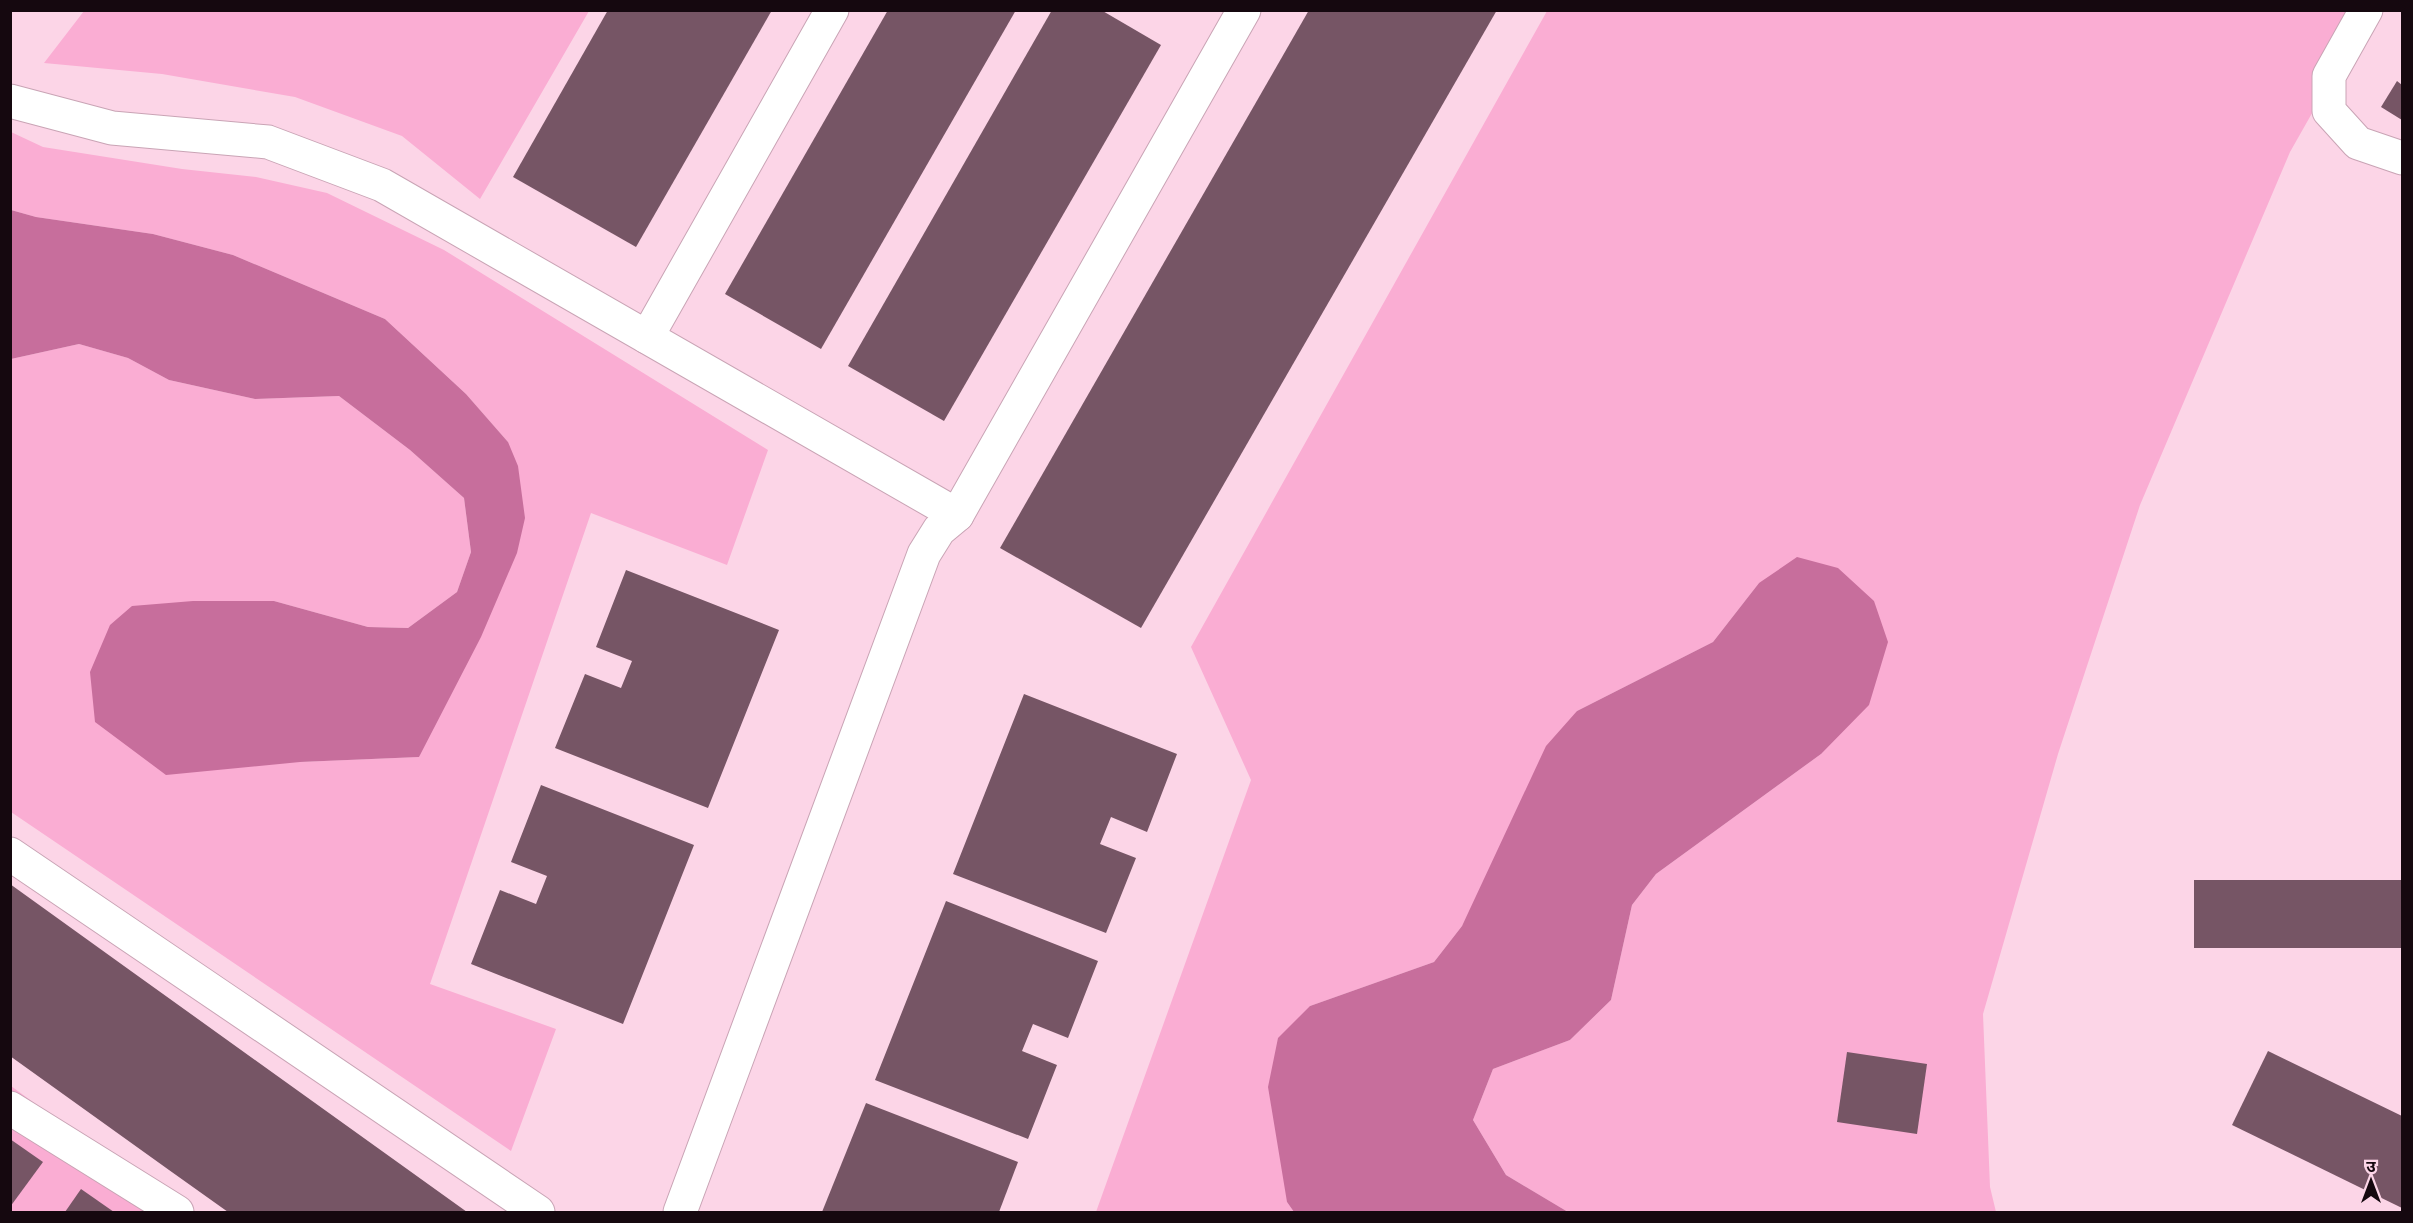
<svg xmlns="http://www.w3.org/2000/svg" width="2413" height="1223" font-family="'Asap Condensed','Noto Sans Devanagari',sans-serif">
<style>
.green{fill:#faadd3}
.water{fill:#c76e9c}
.building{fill:#765565}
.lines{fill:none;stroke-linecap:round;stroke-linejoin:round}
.minor-casing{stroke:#c9a4b5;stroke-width:35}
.minor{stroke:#fff;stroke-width:33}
</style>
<rect width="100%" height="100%" fill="#fcd5e7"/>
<!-- green -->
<g class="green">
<polygon points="84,11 84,10 589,11 480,199 402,136 295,97 162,74 44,63"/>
<polygon points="1547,11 2370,11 2290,152 2140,505 2058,754 1983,1014 1990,1187 1996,1212 1568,1212 1506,1175 1473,1120 1493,1069 1570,1040 1611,1000 1632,905 1656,874 1821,754 1759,583 1713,642 1577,711 1462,926 1434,962 1310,1006 1287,1202 1294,1212 1096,1212 1251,780 1191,647"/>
<polygon points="11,132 43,147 182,169 256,177 327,193 444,250 768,450 727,565 591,513 430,984 556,1029 511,1151 11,812 11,359 79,344 128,358 169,380 255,399 339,396 410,450 464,498 471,552 457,592 408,628 368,627 274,601 193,601 300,762 419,757 508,442 466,394 385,319 233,255 153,234 36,217 11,210"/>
<polygon points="11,1086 183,1212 11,1212"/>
</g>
<!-- water -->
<g class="water">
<polygon points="11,210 36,217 153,234 233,255 385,319 466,394 508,442 518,466 525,518 517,553 481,637 419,757 300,762 166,775 95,722 90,672 110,625 132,606 193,601 274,601 368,627 408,628 457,592 471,552 464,498 410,450 339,396 255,399 169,380 128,358 79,344 11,359"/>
<polygon points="1797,557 1838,568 1874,601 1888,642 1869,705 1821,754 1656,874 1632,905 1611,1000 1570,1040 1493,1069 1473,1120 1506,1175 1568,1212 1294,1212 1287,1202 1268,1087 1278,1038 1310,1006 1434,962 1462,926 1546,746 1577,711 1713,642 1759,583"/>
</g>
<!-- building -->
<g class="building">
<polygon points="608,10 772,10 636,247 513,177"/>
<polygon points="888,10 1016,10 821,349 725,294"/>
<polygon points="1052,10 1101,10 1161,45 944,421 848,366"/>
<polygon points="1309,10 1497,10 1141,628 1000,548"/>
<polygon points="2397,81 2402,85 2402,120 2381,107"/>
<polygon points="626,570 779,630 708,808 555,748 585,674 621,688 632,661 596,647"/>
<polygon points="1024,694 1177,754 1147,832 1111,817 1100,844 1136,858 1106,933 953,874"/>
<polygon points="541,785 694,845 623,1024 471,964 500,890 536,904 547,876 511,862"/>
<rect x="2194" y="880" width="208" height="68"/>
<polygon points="10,884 124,966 467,1212 228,1212 169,1170 10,1056"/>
<polygon points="946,901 1098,961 1068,1038 1033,1024 1022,1051 1057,1065 1028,1139 875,1080"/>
<polygon points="2268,1051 2402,1116 2402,1208 2232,1125"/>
<polygon points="1847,1052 1927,1064 1917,1134 1837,1122"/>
<polygon points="866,1103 1018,1162 999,1212 822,1212"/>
<polygon points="10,1139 43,1162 10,1207"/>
<polygon points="81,1189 114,1212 65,1212"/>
</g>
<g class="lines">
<!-- minor casing -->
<g class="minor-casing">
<g id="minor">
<polyline points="2366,10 2329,76 2329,111 2358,143 2402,158"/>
<polyline points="10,101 112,128 268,142 382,185 957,515"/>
<polyline points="647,337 832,10"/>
<polyline points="10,854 538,1212"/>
<polyline points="10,1108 177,1212"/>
<polyline points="680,1212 924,554 939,530 957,515 1244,10"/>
</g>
</g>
<!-- minor -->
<use href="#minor" class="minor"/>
</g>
<!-- border -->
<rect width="2413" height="1223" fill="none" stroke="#15080f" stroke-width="24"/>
<!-- north arrow -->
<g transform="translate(2371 1181)" stroke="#fcd5e7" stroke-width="4.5" paint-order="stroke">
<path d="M0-4.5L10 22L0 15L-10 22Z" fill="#15080f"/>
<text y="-9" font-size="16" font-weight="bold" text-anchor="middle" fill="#15080f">उ</text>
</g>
</svg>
